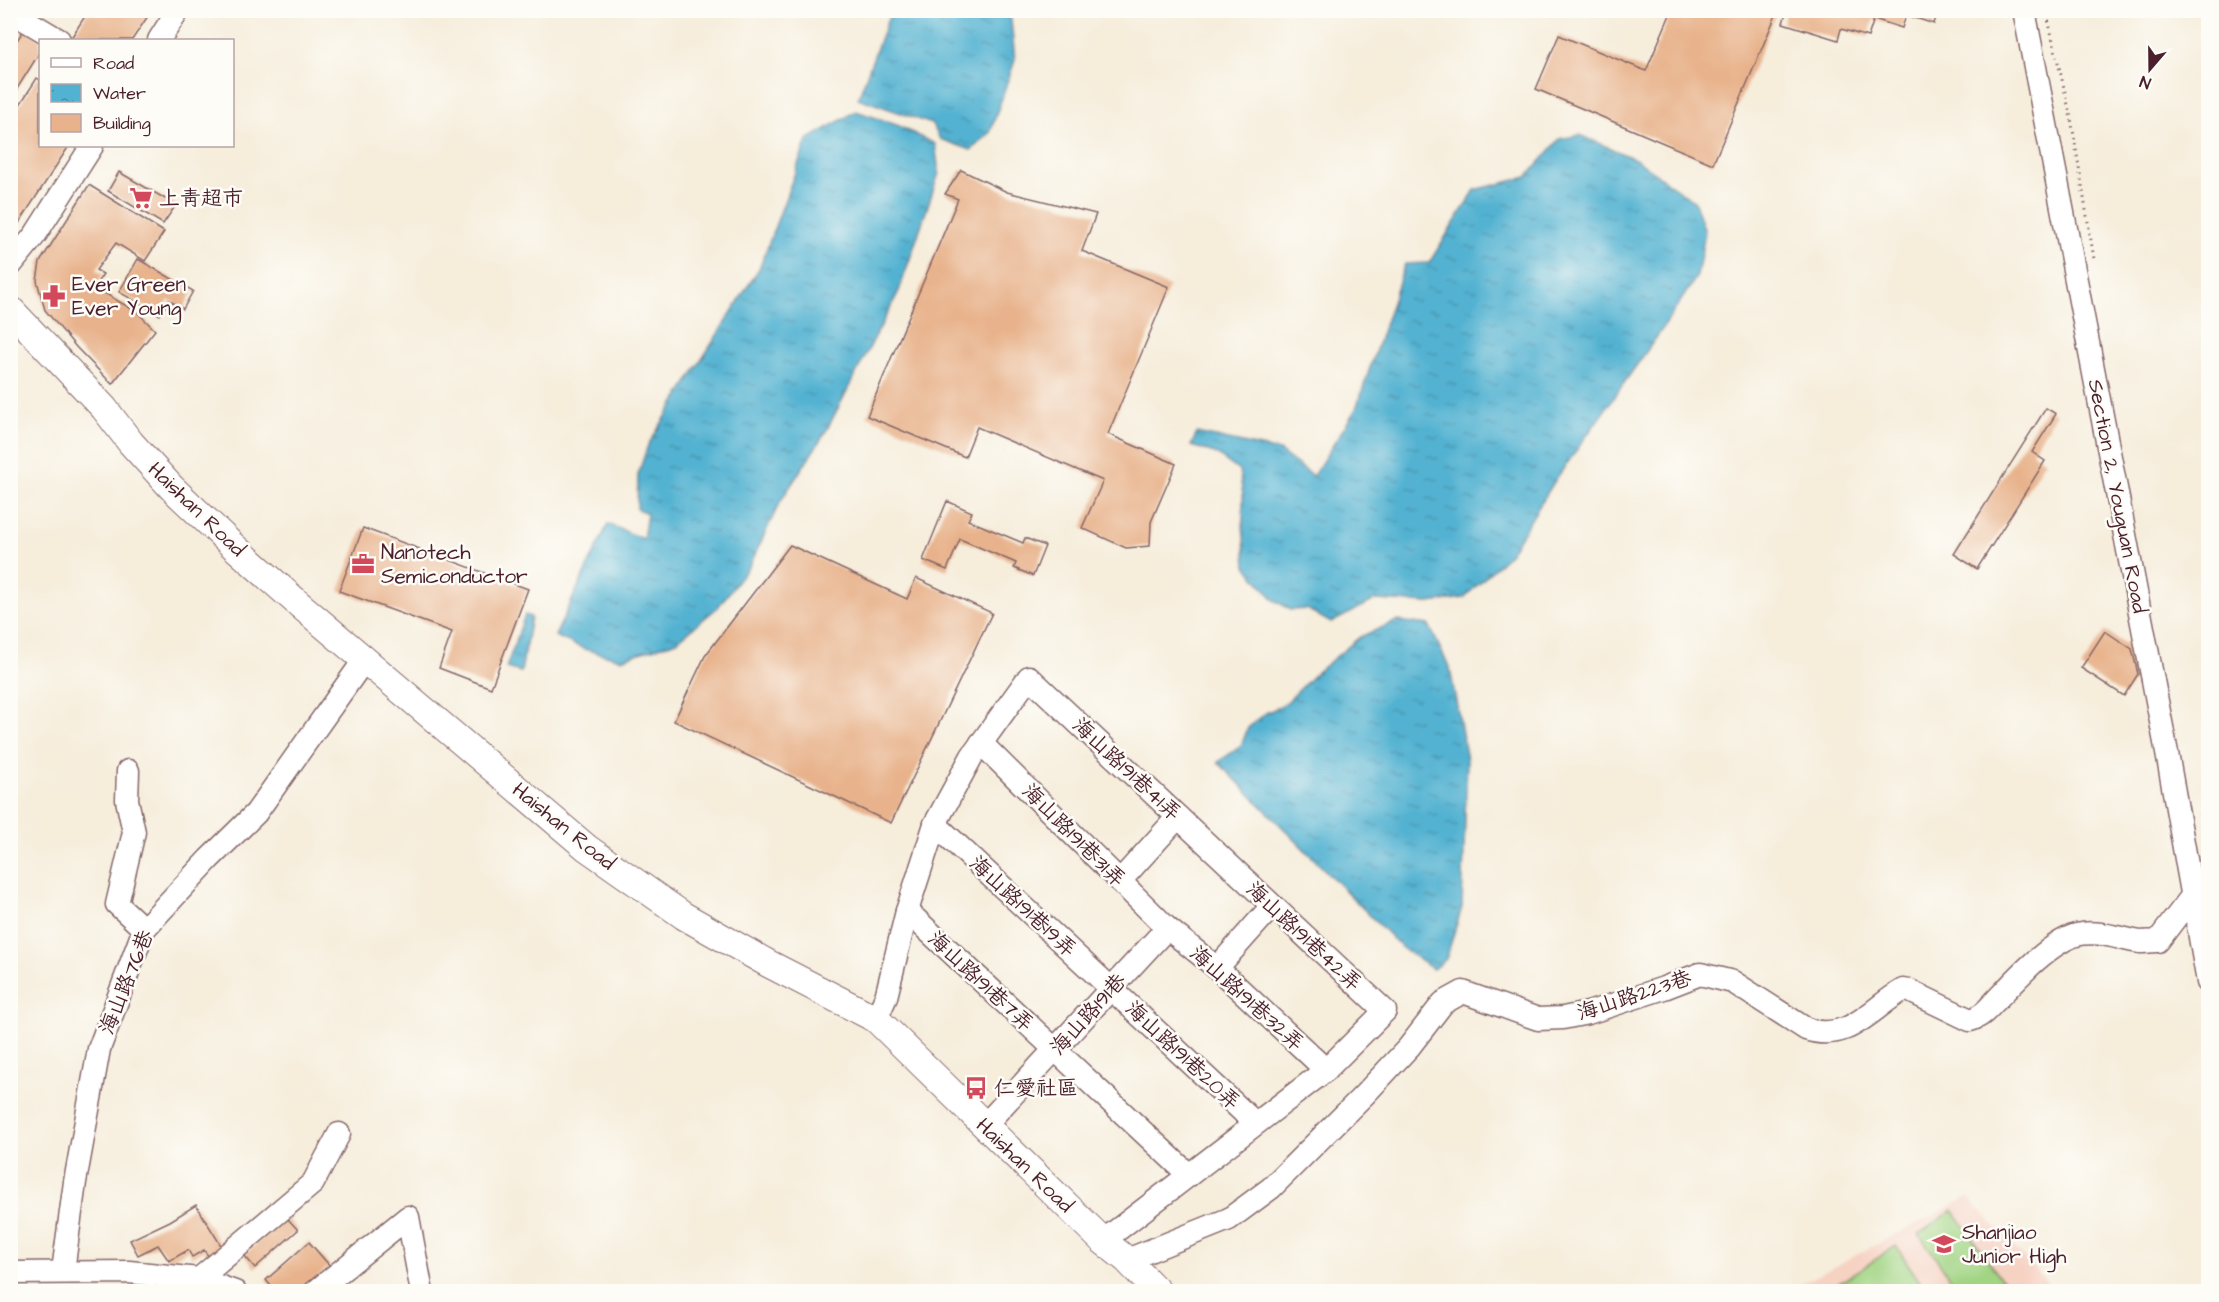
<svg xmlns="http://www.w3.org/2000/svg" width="2219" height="1302" font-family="'Architects Daughter','LXGW WenKai TC',sans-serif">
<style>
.built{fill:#f6d2c3}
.pitch{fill:#a1d483;stroke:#767a57;stroke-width:1.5}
.water{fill:url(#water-ripples);stroke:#4e687e;stroke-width:1.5}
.building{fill:#e8b38c}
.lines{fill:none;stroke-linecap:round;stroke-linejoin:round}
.minor-casing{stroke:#866769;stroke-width:25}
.major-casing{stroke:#866769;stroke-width:29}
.path{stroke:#866769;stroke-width:3;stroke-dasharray:1.5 4.5;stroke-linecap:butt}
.minor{stroke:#fff;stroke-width:22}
.major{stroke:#fff;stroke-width:27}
.labels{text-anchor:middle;stroke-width:5;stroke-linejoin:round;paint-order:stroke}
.poi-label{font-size:21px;fill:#4a1f2b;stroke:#fdfcf7;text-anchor:start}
.street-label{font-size:21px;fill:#4a1f2b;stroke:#fdfcf7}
</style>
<defs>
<pattern id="water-ripples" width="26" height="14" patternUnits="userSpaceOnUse" patternTransform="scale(1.5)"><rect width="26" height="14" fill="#52b2d1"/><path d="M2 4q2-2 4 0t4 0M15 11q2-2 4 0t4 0" fill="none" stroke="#4690aa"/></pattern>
</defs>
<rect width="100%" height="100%" fill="#fdfcf7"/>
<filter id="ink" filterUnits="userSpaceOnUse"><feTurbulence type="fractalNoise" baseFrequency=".0167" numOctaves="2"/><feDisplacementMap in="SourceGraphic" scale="12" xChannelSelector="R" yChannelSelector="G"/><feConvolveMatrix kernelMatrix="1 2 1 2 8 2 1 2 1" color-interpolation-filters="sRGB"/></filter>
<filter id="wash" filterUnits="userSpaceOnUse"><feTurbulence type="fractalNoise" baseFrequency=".008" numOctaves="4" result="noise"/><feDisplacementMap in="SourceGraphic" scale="24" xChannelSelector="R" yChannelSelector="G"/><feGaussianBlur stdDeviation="1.35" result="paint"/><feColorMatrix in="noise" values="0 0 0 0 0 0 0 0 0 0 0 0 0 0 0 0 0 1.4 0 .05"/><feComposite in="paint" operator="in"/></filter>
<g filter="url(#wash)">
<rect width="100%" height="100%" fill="#f6eddb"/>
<!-- built -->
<polygon class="built" points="1968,1197 2055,1291 1785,1292"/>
<!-- pitch -->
<g class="pitch">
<polygon points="1953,1210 2002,1280 1986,1291 1959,1291 1919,1234"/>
<polygon points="1896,1246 1926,1291 1827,1291"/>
</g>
<!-- water -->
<g class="water">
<polygon points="891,11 1010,11 1015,60 990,133 971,150 940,139 932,124 858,98"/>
<polygon points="856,111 897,125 935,144 939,173 899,291 825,433 780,502 750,565 718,607 677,641 621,659 584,649 555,636 608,524 643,539 647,513 637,509 638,475 648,445 760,267 807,140"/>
<polygon points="1580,135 1635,159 1695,202 1705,232 1697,276 1663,328 1556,479 1510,553 1464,598 1429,603 1375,600 1331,623 1307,609 1291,610 1274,600 1246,566 1243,524 1243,495 1239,471 1215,453 1191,446 1197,433 1279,451 1313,476 1356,409 1405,264 1429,263 1475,190 1527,177 1560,139"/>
<polygon points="525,615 531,617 521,672 506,668"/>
<polygon points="1397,621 1429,625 1450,669 1467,760 1462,907 1446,959 1433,969 1402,948 1218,762 1241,746 1248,728 1266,713 1285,704 1316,673 1360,637"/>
</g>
<g id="blocks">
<!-- building -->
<g class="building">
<polygon points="89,10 152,10 132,40 76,40 71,38"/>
<polygon points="1672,10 1778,10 1713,164 1536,89 1559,35 1646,71"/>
<polygon points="1787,10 1938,10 1934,24 1906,15 1902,28 1874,19 1868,37 1841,29 1838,40 1783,23"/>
<polygon points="25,28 40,40 40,52 10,100 10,51"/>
<polygon points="37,78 40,80 40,146 69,146 10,237 10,120"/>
<polygon points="961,170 1007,192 1096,214 1082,251 1169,287 1108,434 1176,464 1151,522 1150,546 1126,548 1082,528 1103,481 977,427 965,457 867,416 958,199 945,194"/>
<polygon points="119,172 176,205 163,224 108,191"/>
<polygon points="89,185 164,232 145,261 116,243 96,270 103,274 94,287 137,312 155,330 112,384 76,347 45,310 37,281 40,262"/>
<polygon points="138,259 193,291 183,309 169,300 160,315 119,292"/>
<polygon points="2046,408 2056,414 2032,452 2045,461 1977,569 1954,554"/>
<polygon points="947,501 972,512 968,520 1023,543 1025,538 1045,546 1033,576 1014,568 1016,563 960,539 947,570 923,560"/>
<polygon points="363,528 528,589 491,688 439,668 452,632 339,591"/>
<polygon points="790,545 907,599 916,578 992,613 891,823 674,721 705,656"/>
<polygon points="2105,631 2132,649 2138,674 2124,696 2081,668"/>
<polygon points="196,1205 222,1247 208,1256 204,1250 192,1257 188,1250 169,1261 158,1245 138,1255 130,1240 170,1221"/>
<polygon points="286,1217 298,1230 255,1268 244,1255"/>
<polygon points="309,1242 330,1266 301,1292 276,1292 266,1280"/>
</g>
</g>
</g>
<g filter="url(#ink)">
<use href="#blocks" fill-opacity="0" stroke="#866769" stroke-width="1.5"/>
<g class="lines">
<!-- minor casing -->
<g class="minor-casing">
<g id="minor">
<polyline points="2024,10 2167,753 2208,982"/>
<polyline points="10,11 59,40"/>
<polyline points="159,40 178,10"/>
<polyline points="10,266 35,235 92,146"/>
<polyline points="981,743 1167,928 1217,968 1326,1070"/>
<polyline points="128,771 127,800 134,832 117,904 144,929"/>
<polyline points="935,824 1255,1123"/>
<polyline points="1120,881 1178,817"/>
<polyline points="907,911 1189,1175"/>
<polyline points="1217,968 1272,906"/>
<polyline points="876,1019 886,997 907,911 935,824 972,756 1029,677 1385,1011 1326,1070 1103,1241"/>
<polyline points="984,1126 1167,928"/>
<path d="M1127,1260l102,-41 42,-31 94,-94 44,-47 34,-44 20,-11 75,27 25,-1 25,-5 76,-25 36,-14 33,8 73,47c43,14 64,-20 97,-39l7,1 60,29c13,-3 21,-15 31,-25 19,-20 49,-52 75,-60 22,-6 43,4 64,7 6,0 12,-1 18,-1l50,-66"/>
<polyline points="63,1271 75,1182 99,1049 144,929 209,859 256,813 365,659"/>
<polyline points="10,1273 129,1272 199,1279 235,1292"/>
<polyline points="199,1279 313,1183 339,1134"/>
<polyline points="315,1292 408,1217 421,1287"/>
</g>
</g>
<!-- major casing -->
<g class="major-casing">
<polyline id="major" points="10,309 104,408 131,443 171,487 231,544 300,605 587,848 684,916 769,964 876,1019 1103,1241 1127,1260 1158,1292"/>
</g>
<!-- path -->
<g class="path">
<polyline points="2047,15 2071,118 2094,259"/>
<polyline points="2200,814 2208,857"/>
</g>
<!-- minor -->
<use href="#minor" class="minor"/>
<!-- major -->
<use href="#major" class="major"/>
</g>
</g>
<!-- icons -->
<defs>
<g id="supermarket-bare" transform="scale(1.8)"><path d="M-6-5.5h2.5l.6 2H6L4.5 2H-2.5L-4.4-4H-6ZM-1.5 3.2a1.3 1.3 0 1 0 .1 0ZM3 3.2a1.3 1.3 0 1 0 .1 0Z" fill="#d1495b" stroke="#fdfcf7" stroke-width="2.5" paint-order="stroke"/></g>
<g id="pharmacy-bare" transform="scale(1.8)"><path d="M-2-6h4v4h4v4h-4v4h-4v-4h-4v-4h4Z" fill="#d1495b" stroke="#fdfcf7" stroke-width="2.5" paint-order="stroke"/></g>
<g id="office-bare" transform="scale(1.8)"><path d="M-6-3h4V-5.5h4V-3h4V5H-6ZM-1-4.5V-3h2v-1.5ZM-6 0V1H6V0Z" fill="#d1495b" stroke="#fdfcf7" stroke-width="2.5" paint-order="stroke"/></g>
<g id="bus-bare" transform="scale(1.8)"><path d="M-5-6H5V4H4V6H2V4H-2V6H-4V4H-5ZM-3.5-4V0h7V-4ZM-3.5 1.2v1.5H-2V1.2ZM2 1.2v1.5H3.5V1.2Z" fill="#d1495b" stroke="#fdfcf7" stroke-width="2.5" paint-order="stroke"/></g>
<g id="school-bare" transform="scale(1.8)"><path d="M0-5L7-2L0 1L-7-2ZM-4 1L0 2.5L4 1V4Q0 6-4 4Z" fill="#d1495b" stroke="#fdfcf7" stroke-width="2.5" paint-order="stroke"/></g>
</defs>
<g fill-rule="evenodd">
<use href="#supermarket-bare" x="141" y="198"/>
<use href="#pharmacy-bare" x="54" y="296"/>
<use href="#office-bare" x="363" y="564"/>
<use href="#bus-bare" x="976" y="1088"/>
<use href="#school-bare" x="1944" y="1244"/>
</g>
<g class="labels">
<!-- poi labels -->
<g class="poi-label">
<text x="159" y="205">上青超市</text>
<text x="72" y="291">Ever Green<tspan x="72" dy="24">Ever Young</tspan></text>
<text x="381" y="559">Nanotech<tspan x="381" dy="24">Semiconductor</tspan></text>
<text x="994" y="1095">仁愛社區</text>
<text x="1962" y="1239">Shanjiao<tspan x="1962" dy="24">Junior High</tspan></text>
</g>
<!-- street labels -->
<g class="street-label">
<text transform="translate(2118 496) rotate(79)" y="7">Section 2, Youguan Road</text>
<text transform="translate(197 509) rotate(44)" y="7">Haishan Road</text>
<text transform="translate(1127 769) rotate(43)" y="7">海山路191巷41弄</text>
<text transform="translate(564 826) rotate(39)" y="7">Haishan Road</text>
<text transform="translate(1074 835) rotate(45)" y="7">海山路191巷31弄</text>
<text transform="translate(1023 906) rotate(43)" y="7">海山路191巷19弄</text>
<text transform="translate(1304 936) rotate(43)" y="7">海山路191巷42弄</text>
<text transform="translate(981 981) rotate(43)" y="7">海山路191巷7弄</text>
<text transform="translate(126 982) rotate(-68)" y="7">海山路76巷</text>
<text transform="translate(1634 995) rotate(-18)" y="7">海山路223巷</text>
<text transform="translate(1247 998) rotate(42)" y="7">海山路191巷32弄</text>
<text transform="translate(1088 1014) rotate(-48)" y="7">海山路191巷</text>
<text transform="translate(1183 1055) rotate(43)" y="7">海山路191巷20弄</text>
<text transform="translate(1025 1165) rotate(44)" y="7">Haishan Road</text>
</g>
</g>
<!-- margin -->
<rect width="2219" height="1302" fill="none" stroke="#fdfcf7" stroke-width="36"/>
<!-- legend -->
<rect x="39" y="39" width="195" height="108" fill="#fdfcf7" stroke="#b5a4a5" stroke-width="1.5"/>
<rect x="51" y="58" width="30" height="9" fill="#ffffff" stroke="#b5a4a5" stroke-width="1.5"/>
<text x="93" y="69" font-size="18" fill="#4a1f2b">Road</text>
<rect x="51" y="84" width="30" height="18" fill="url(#water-ripples)" stroke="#b5a4a5" stroke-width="1.5"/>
<text x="93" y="99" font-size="18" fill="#4a1f2b">Water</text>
<rect x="51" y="114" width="30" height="18" fill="#e8b38c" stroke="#b5a4a5" stroke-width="1.5"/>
<text x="93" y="129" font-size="18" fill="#4a1f2b">Building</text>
<!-- north arrow -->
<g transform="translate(2150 69) rotate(200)" stroke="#fdfcf7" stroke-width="4.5" paint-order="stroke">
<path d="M0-4.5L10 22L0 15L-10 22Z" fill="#4a1f2b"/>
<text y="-9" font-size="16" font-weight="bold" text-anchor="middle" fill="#4a1f2b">N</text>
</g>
</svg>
